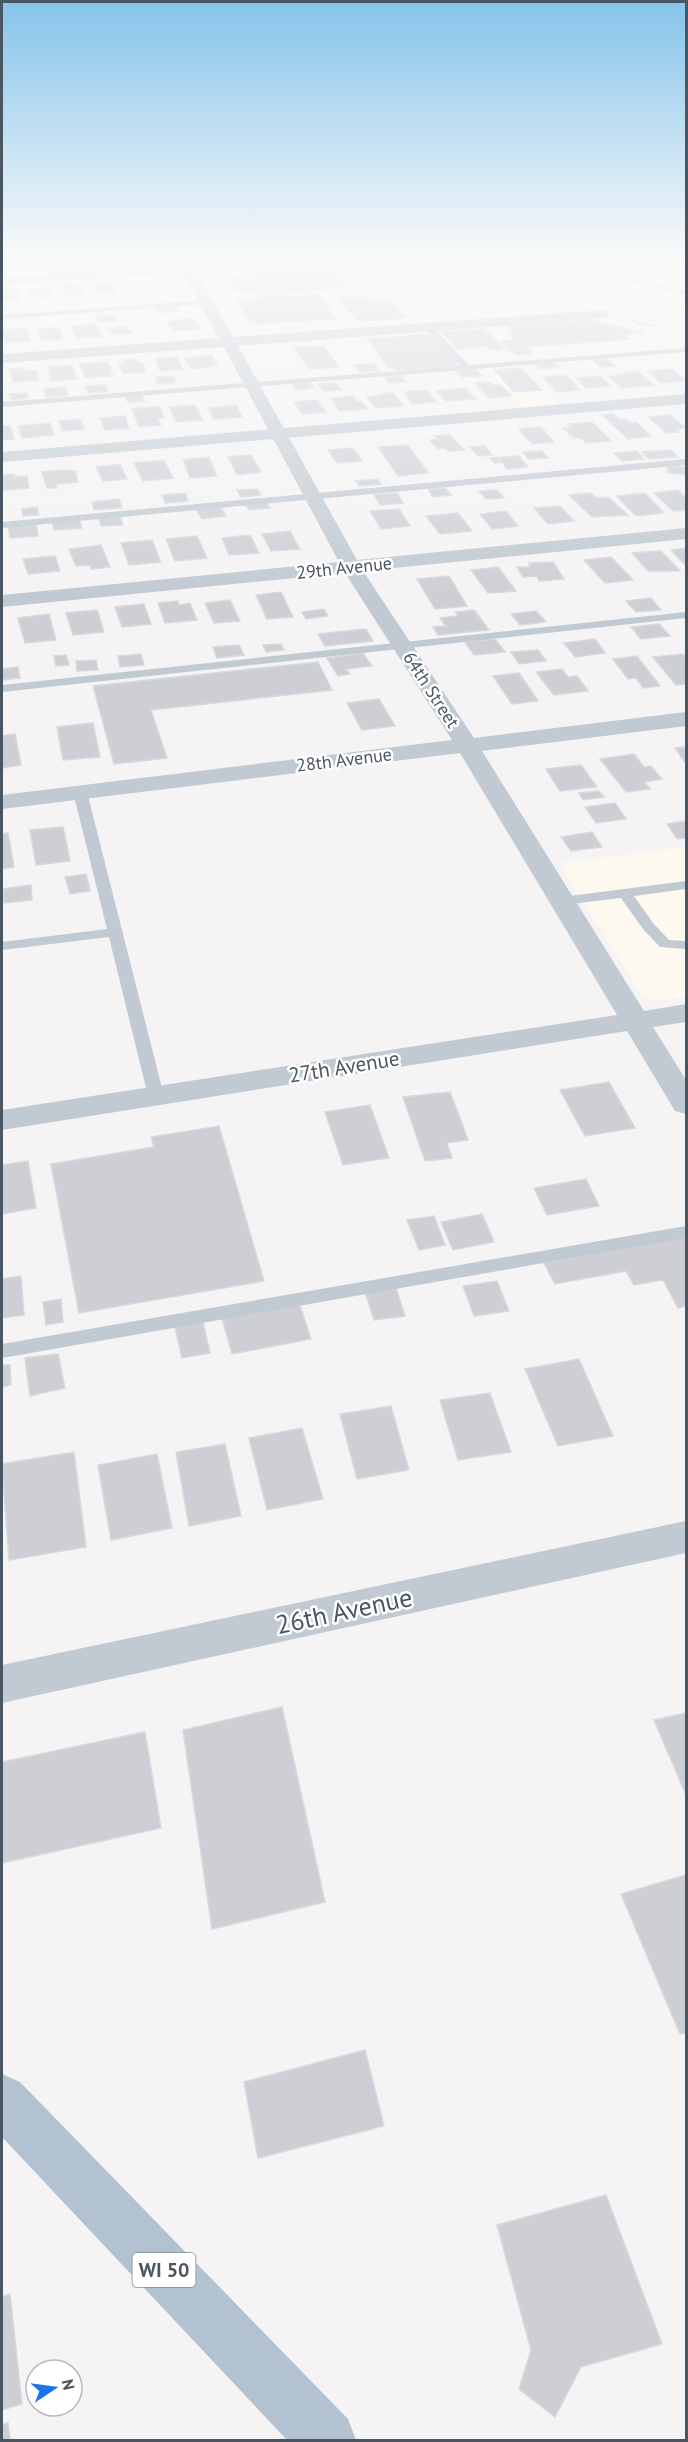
<svg xmlns="http://www.w3.org/2000/svg" width="688" height="2442" font-family="'PT Sans',sans-serif">
<style>
.commercial{fill:#fdf9ef}
.building{fill:#cdcfd5;stroke:#d7d9de;stroke-width:1.5}
.lines{fill:none;stroke-linecap:round;stroke-linejoin:round}
.path{stroke:#7ad0a6;stroke-width:1.5;stroke-dasharray:2 1.5;stroke-linecap:butt}
.service{fill:#c1cad2;fill-rule:evenodd}
.minor{fill:#c1cad2;fill-rule:evenodd}
.tertiary{fill:#c1cad2;fill-rule:evenodd}
.primary{fill:#b3c2d1;fill-rule:evenodd}
.rail-casing{stroke:#b5b8bd;stroke-width:3}
.rail{stroke:#fff;stroke-width:2;stroke-dasharray:6;stroke-linecap:butt}
.labels{text-anchor:middle;stroke-width:5;stroke-linejoin:round;paint-order:stroke}
.far-street-label{font-size:18px;fill:#4a5661;stroke:#fff}
.shield{fill:#fff;stroke:#808990;stroke-width:1.5}
.shield-label{font-size:20px;font-weight:bold;fill:#4a5661}
.street-label{font-size:21px;fill:#4a5661;stroke:#fff}
.near-street-label{font-size:26px;fill:#4a5661;stroke:#fff}
</style>
<rect width="100%" height="100%" fill="#f5f3f3"/>
<!-- commercial -->
<g class="commercial">
<polygon points="520,366 556,403 520,406 487,368"/>
<polygon points="686,847 686,997 655,1001 641,994 559,863"/>
</g>
<!-- building -->
<g class="building">
<polygon points="76,254 216,254 219,258 50,268 45,256"/>
<polygon points="331,263 350,285 332,287 335,289 285,293 288,297 319,295 336,319 251,324 237,300 263,298 257,291 237,292 225,276 258,273 255,268"/>
<polygon points="93,282 112,283 116,292 98,293"/>
<polygon points="63,284 81,285 84,294 66,295"/>
<polygon points="17,288 20,299 2,300 2,289"/>
<polygon points="48,288 51,297 38,298 37,296 31,296 29,290"/>
<polygon points="347,296 349,298 367,297 370,300 380,299 382,302 392,301 407,318 357,321 336,297"/>
<polygon points="176,305 180,311 160,313 156,307"/>
<polygon points="115,315 117,321 98,322 96,316"/>
<polygon points="184,319 194,319 201,329 174,331 167,322"/>
<polygon points="591,320 644,333 623,334 630,339 526,347 533,354 516,355 501,341 514,340 508,333 513,332 508,326"/>
<polygon points="96,324 101,337 76,338 71,326"/>
<polygon points="127,326 132,333 112,335 106,328"/>
<polygon points="59,327 63,340 41,340 38,329"/>
<polygon points="26,328 31,341 6,343 2,330"/>
<polygon points="484,329 506,349 490,350 486,346 458,349 441,332"/>
<polygon points="434,334 458,366 398,370 388,367 368,339"/>
<polygon points="323,346 339,367 309,369 294,348"/>
<polygon points="211,355 218,366 192,369 185,358"/>
<polygon points="177,357 183,369 160,371 155,358"/>
<polygon points="136,359 138,362 142,362 146,372 123,373 119,364 124,363 123,360"/>
<polygon points="607,359 615,366 600,367 593,360"/>
<polygon points="552,361 559,367 540,369 533,362"/>
<polygon points="108,362 113,376 85,378 80,364"/>
<polygon points="374,364 380,371 360,372 354,365"/>
<polygon points="72,365 77,379 51,381 47,367"/>
<polygon points="23,368 24,371 36,370 39,380 13,382 10,369"/>
<polygon points="521,368 542,390 514,392 494,370"/>
<polygon points="476,369 482,376 462,377 456,371"/>
<polygon points="672,369 686,381 661,383 648,371"/>
<polygon points="637,371 654,385 622,388 609,377"/>
<polygon points="401,375 406,382 389,383 384,377"/>
<polygon points="565,375 580,390 557,392 543,377"/>
<polygon points="174,376 176,383 158,384 156,377"/>
<polygon points="600,376 611,386 586,388 576,378"/>
<polygon points="308,381 314,388 297,390 292,383"/>
<polygon points="490,382 493,385 501,385 512,396 489,398 475,383"/>
<polygon points="336,383 342,390 324,391 318,384"/>
<polygon points="105,385 108,392 88,393 85,386"/>
<polygon points="66,387 68,395 46,397 44,389"/>
<polygon points="465,388 476,399 446,401 436,391"/>
<polygon points="427,390 436,402 413,404 404,392"/>
<polygon points="393,392 403,406 375,408 367,397"/>
<polygon points="27,393 29,398 11,400 9,394"/>
<polygon points="141,395 145,401 128,402 125,396"/>
<polygon points="353,396 357,402 362,402 368,409 340,411 331,398"/>
<polygon points="317,400 326,412 302,414 294,402"/>
<polygon points="195,405 203,420 176,422 169,407"/>
<polygon points="236,405 242,417 214,419 208,408"/>
<polygon points="159,406 164,418 158,419 161,425 139,427 132,409"/>
<polygon points="613,414 619,419 626,419 631,423 636,422 651,436 628,439 603,415"/>
<polygon points="670,415 686,428 676,429 679,432 667,433 648,417"/>
<polygon points="125,416 129,428 105,430 100,418"/>
<polygon points="81,419 84,429 62,431 59,421"/>
<polygon points="592,422 611,441 586,443 581,438 574,438 563,428 572,427 568,424"/>
<polygon points="50,423 54,435 22,438 18,426"/>
<polygon points="2,426 10,426 14,439 2,440"/>
<polygon points="541,427 554,442 532,444 519,429"/>
<polygon points="450,435 464,450 449,451 445,448 438,449 430,440 438,440 435,436"/>
<polygon points="408,445 428,473 398,476 378,447"/>
<polygon points="485,446 492,455 478,456 470,447"/>
<polygon points="353,448 362,461 337,463 328,450"/>
<polygon points="671,450 678,457 649,459 642,452"/>
<polygon points="542,451 548,458 528,459 523,452"/>
<polygon points="637,451 644,459 622,461 614,453"/>
<polygon points="251,455 261,472 237,475 228,457"/>
<polygon points="519,456 528,467 507,469 502,462 494,463 490,458"/>
<polygon points="209,457 217,476 190,478 183,460"/>
<polygon points="164,460 173,478 143,481 134,463"/>
<polygon points="120,464 127,479 103,481 96,467"/>
<polygon points="667,466 684,467 685,474 668,473"/>
<polygon points="62,470 75,471 78,482 56,484 57,488 47,488 42,472"/>
<polygon points="14,474 15,477 27,476 29,488 2,490 2,475"/>
<polygon points="378,479 381,484 359,486 356,481"/>
<polygon points="445,488 451,495 433,497 428,489"/>
<polygon points="257,489 261,495 241,497 237,490"/>
<polygon points="497,490 504,498 486,499 479,491"/>
<polygon points="678,490 686,498 686,510 673,511 654,493"/>
<polygon points="185,493 188,501 165,503 162,495"/>
<polygon points="397,493 403,503 380,505 374,495"/>
<polygon points="591,493 597,498 608,497 628,515 592,517 569,495"/>
<polygon points="645,493 664,513 636,516 617,496"/>
<polygon points="119,499 122,508 94,510 92,502"/>
<polygon points="266,502 270,508 249,510 245,504"/>
<polygon points="220,506 226,516 202,519 196,509"/>
<polygon points="560,506 574,521 548,524 534,508"/>
<polygon points="37,507 39,515 23,516 22,509"/>
<polygon points="399,509 410,526 381,529 370,511"/>
<polygon points="506,511 518,526 492,529 480,514"/>
<polygon points="458,513 472,531 440,534 426,516"/>
<polygon points="120,516 123,525 101,526 99,518"/>
<polygon points="80,520 82,528 54,530 52,522"/>
<polygon points="36,523 38,536 10,538 8,525"/>
<polygon points="290,531 300,549 271,551 262,534"/>
<polygon points="250,535 259,553 229,555 222,538"/>
<polygon points="197,536 207,558 175,561 166,539"/>
<polygon points="152,540 161,562 129,565 121,543"/>
<polygon points="101,545 110,567 91,569 90,565 76,566 69,549"/>
<polygon points="686,548 686,566 671,550"/>
<polygon points="661,551 680,571 648,571 632,553"/>
<polygon points="55,556 60,571 28,574 23,559"/>
<polygon points="611,557 633,580 605,583 584,560"/>
<polygon points="553,562 564,579 539,581 537,576 523,577 517,567 530,567 529,563"/>
<polygon points="498,567 516,591 488,593 471,570"/>
<polygon points="449,576 467,606 435,609 417,579"/>
<polygon points="281,592 293,617 267,619 256,595"/>
<polygon points="651,598 661,610 636,612 626,601"/>
<polygon points="230,600 240,621 214,623 205,603"/>
<polygon points="178,601 179,605 190,603 197,620 165,623 158,603"/>
<polygon points="144,604 151,624 122,627 115,607"/>
<polygon points="324,609 328,616 306,619 302,612"/>
<polygon points="97,610 104,632 73,635 66,613"/>
<polygon points="474,610 489,630 438,635 433,627 446,626 440,618 458,616 455,612"/>
<polygon points="536,611 546,622 520,625 511,614"/>
<polygon points="49,614 56,640 25,643 18,618"/>
<polygon points="659,624 670,636 641,639 631,627"/>
<polygon points="366,629 373,641 325,646 318,634"/>
<polygon points="495,639 505,652 474,655 465,642"/>
<polygon points="595,639 605,653 575,657 564,643"/>
<polygon points="281,644 284,650 266,652 263,645"/>
<polygon points="239,645 244,655 217,658 213,647"/>
<polygon points="538,650 546,661 519,664 511,652"/>
<polygon points="363,653 372,666 346,669 350,674 338,676 327,658"/>
<polygon points="141,654 144,665 120,667 118,656"/>
<polygon points="683,654 686,658 686,684 676,685 653,657"/>
<polygon points="66,655 69,665 56,666 54,656"/>
<polygon points="637,656 660,686 643,688 636,678 628,679 613,659"/>
<polygon points="96,660 98,670 77,671 76,661"/>
<polygon points="318,662 332,690 151,710 167,758 114,764 93,686"/>
<polygon points="18,667 20,678 2,680 2,669"/>
<polygon points="562,669 568,677 577,676 588,691 554,695 536,672"/>
<polygon points="519,673 538,701 512,704 493,676"/>
<polygon points="379,699 395,726 362,730 347,703"/>
<polygon points="93,723 100,757 63,760 57,727"/>
<polygon points="15,734 21,765 2,768 2,736"/>
<polygon points="686,747 686,764 675,748"/>
<polygon points="634,754 644,767 651,766 662,779 644,782 650,789 626,792 600,759"/>
<polygon points="581,765 597,787 560,791 546,769"/>
<polygon points="599,791 604,797 583,800 579,793"/>
<polygon points="615,803 626,819 596,823 585,807"/>
<polygon points="686,821 686,838 677,839 667,824"/>
<polygon points="63,827 70,861 36,865 30,830"/>
<polygon points="592,832 602,847 571,851 561,837"/>
<polygon points="8,833 14,867 2,869 2,834"/>
<polygon points="86,874 90,891 70,894 65,877"/>
<polygon points="31,885 32,900 4,903 3,889"/>
<polygon points="609,1082 635,1128 585,1136 560,1090"/>
<polygon points="450,1092 468,1140 447,1143 452,1158 425,1161 403,1097"/>
<polygon points="370,1105 389,1158 343,1165 325,1112"/>
<polygon points="219,1126 264,1281 79,1313 51,1164 154,1147 151,1137"/>
<polygon points="28,1161 36,1208 2,1214 2,1165"/>
<polygon points="586,1179 599,1206 547,1215 534,1188"/>
<polygon points="482,1214 494,1242 453,1250 441,1222"/>
<polygon points="434,1216 445,1245 419,1250 407,1220"/>
<polygon points="686,1236 686,1306 678,1308 663,1280 634,1285 626,1271 555,1284 544,1263"/>
<polygon points="21,1276 24,1315 2,1318 2,1279"/>
<polygon points="497,1281 509,1311 474,1316 463,1286"/>
<polygon points="396,1288 405,1316 374,1320 365,1292"/>
<polygon points="61,1299 63,1322 46,1325 43,1302"/>
<polygon points="299,1303 311,1339 232,1354 222,1318"/>
<polygon points="203,1322 210,1353 182,1358 175,1327"/>
<polygon points="58,1354 65,1388 30,1396 25,1358"/>
<polygon points="579,1359 613,1436 558,1446 525,1369"/>
<polygon points="2,1365 10,1365 11,1385 2,1387"/>
<polygon points="490,1393 511,1452 458,1460 440,1400"/>
<polygon points="391,1406 409,1470 357,1479 340,1414"/>
<polygon points="302,1428 323,1499 267,1510 249,1438"/>
<polygon points="225,1444 241,1516 189,1526 176,1452"/>
<polygon points="74,1452 86,1547 9,1560 2,1464"/>
<polygon points="157,1454 172,1528 111,1540 98,1465"/>
<polygon points="282,1707 325,1902 212,1929 183,1730"/>
<polygon points="686,1713 686,1795 654,1720"/>
<polygon points="145,1732 161,1828 2,1863 2,1762"/>
<polygon points="686,1875 686,2033 680,2034 621,1894"/>
<polygon points="365,2050 384,2126 258,2158 244,2082"/>
<polygon points="606,2195 662,2344 581,2367 555,2417 519,2389 531,2350 497,2225"/>
<polygon points="10,2294 22,2404 2,2410 2,2297"/>
<polygon points="8,2423 10,2440 2,2440 2,2425"/>
</g>
<g class="lines">
<!-- path -->
<g class="path">
<polyline points="393,260 517,292"/>
<polyline points="632,321 654,326"/>
</g>
<!-- service -->
<g class="service">
<polygon points="361,254 375,255 324,262 320,260"/>
<polygon points="207,300 210,300 210,304 2,319 2,315"/>
<polygon points="425,325 431,325 469,365 686,348 686,352 2,407 2,402 460,366 425,329"/>
<polygon points="686,459 686,465 2,528 2,522"/>
<polygon points="686,612 686,618 2,692 2,685"/>
<polygon points="80,788 87,792 164,1096 162,1100 150,1100 148,1096 109,937 2,950 2,942 107,929 73,792"/>
<polygon points="686,881 686,889 634,896 653,923 669,940 686,941 686,949 660,947 643,929 621,898 562,905 555,901 562,897"/>
<polygon points="686,1226 686,1238 2,1358 2,1344"/>
</g>
<!-- minor -->
<g class="minor">
<polygon points="324,256 329,257 331,260 329,263 196,272 233,337 604,310 611,314 604,318 238,346 357,560 686,528 686,539 363,571 474,738 686,712 686,726 482,751 644,1011 686,1004 686,1022 653,1027 686,1080 686,1114 675,1111 627,1031 2,1130 2,1110 617,1015 460,753 2,809 2,795 452,740 345,573 2,607 2,595 339,562 224,347 2,363 2,354 219,338 183,273 2,285 2,277"/>
<polygon points="686,1521 686,1553 2,1703 2,1665"/>
</g>
<!-- tertiary -->
<polygon class="tertiary" points="686,394 686,404 2,462 2,452"/>
<!-- primary -->
<polygon class="primary" points="2,2074 20,2082 348,2419 356,2440 287,2440 2,2137"/>
<!-- rail casing -->
<g class="rail-casing">
<polyline id="rail" points="521,254 686,292"/>
</g>
<!-- rail -->
<use href="#rail" class="rail"/>
</g>
<!-- sky -->
<linearGradient id="sky" x2="0" y2="1"><stop stop-color="#85c3ea"/><stop offset="0.43" stop-color="#fafafa"/><stop offset="1" stop-color="#fafafa" stop-opacity="0"/></linearGradient>
<rect width="688" height="596" fill="url(#sky)"/>
<g class="labels">
<!-- far-street labels -->
<g class="far-street-label">
<text transform="translate(344 568) rotate(-6)" y="6">29th Avenue</text>
<text transform="translate(431 690) rotate(57)" y="6">64th Street</text>
<text transform="translate(344 760) rotate(-7)" y="6">28th Avenue</text>
</g>
<!-- shield labels -->
<rect class="shield" x="132.5" y="2253" width="63" height="34" rx="4.5"/>
<g class="shield-label">
<text x="164" y="2277">WI 50</text>
</g>
<!-- street labels -->
<g class="street-label">
<text transform="translate(344 1067) rotate(-9)" y="7">27th Avenue</text>
</g>
<!-- near-street labels -->
<g class="near-street-label">
<text transform="translate(344 1611) rotate(-12)" y="9">26th Avenue</text>
</g>
</g>
<!-- border -->
<rect width="688" height="2442" fill="none" stroke="#4a5661" stroke-width="6"/>
<!-- north arrow -->
<g transform="translate(54 2388) rotate(77)"><circle r="28" fill="#ffffff" stroke="#b7bbc0" stroke-width="1.5"/>
<path d="M0-4.5L10 22L0 15L-10 22Z" fill="#1a73e8"/>
<text y="-9" font-size="16" font-weight="bold" text-anchor="middle" fill="#4a5661">N</text>
</g>
</svg>
